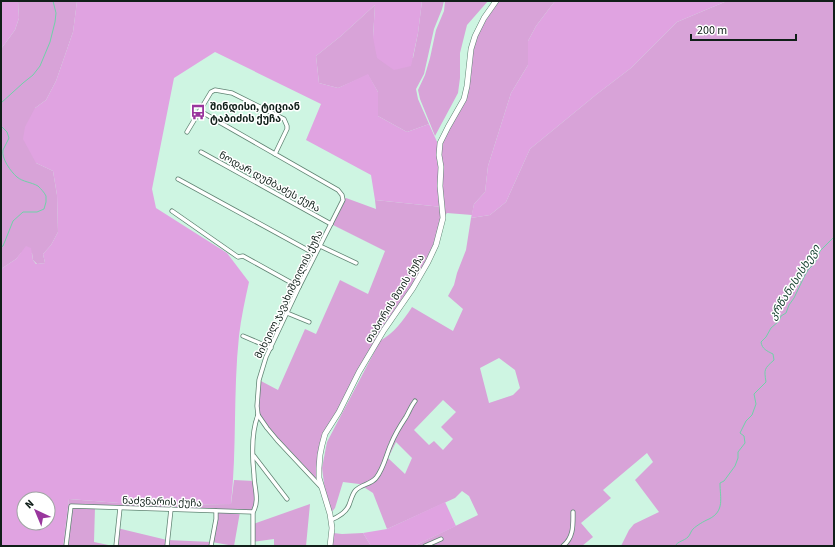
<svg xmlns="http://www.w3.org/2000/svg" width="835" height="547" font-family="'Source Sans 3','Noto Sans Georgian',sans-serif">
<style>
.green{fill:#d8a3d8;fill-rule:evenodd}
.forest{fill:#e0a3e1;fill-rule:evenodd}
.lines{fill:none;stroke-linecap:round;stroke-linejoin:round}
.stream{stroke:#71d1a9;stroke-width:1}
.street-casing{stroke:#608473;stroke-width:5}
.secondary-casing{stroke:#608473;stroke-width:6}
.street{stroke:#fff;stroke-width:3.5}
.secondary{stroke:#fff;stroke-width:5}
.labels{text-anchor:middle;stroke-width:3;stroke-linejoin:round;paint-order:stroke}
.poi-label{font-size:10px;font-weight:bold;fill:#101f19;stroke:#fff;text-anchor:start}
.street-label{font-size:10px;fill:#101f19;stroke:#fff}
.water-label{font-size:11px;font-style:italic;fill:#164130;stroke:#fff}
</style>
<rect width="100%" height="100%" fill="#cef5e2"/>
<!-- green -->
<g class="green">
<polygon points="18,1 77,1 73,32 56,81 46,100 35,108 36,163 53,171 57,195 58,232 51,245 43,254 45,263 37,264 33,260 32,253 21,253 16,259 1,269 1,49 15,30 19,18"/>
<polygon points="422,1 444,1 442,9 434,29 424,74 416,89 418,99 429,124 407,132 378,116 378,92 368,75 338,88 319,83 316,56 341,36 375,5 373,37 413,58 418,33"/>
<polygon points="445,1 488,1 467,25 460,53 460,78 458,93 435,136 420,99 418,90 425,75 430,58 436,30 444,11"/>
<polygon points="495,1 555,1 536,26 528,41 528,65 511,93 488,166 485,192 474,204 472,215 447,213 443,218 428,262 384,330 322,445 321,487 262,422 257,406 259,380 278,390 305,329 316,334 340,280 368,294 385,251 331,224 343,200 346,198 376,209 375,200 442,207 440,148 463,101 474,36"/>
<path d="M727,1h107v545h-213l8,-16 5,-6 25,-12 -24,-32 18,-18 -6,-9 -44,37 8,8 -30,25 12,14 -11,9h-168l64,-31 -9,-19 -7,-5 -7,7 -68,31 -14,-36 -14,-9 -16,-2 -8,26 -4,5 -6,-22 -3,-23 5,-26 53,-101c14,-8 23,-20 32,-34l41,24 10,-22 -15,-13 6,-11 3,-12 9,-23 5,-32 19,-3 16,-13 24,-53 67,-55 34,-26 46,-46zM499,358l16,12 5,18 -7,7 -24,8 -9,-35zM443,400l13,12 -15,15 12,12 -10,11 -9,-9 -5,4 -15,-15zM396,442l16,16 -7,16 -17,-16z"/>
<polygon points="234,480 254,481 257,501 253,512 240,512 234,546 212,542 211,546 116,546 117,528 167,540 212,542 216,511 95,507 94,542 113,546 63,546 69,499 144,505 231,504"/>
<polygon points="310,504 306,546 274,546 274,539 253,542 253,524"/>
<polygon points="333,533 342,534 363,533 371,546 332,546"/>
</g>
<!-- forest -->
<g class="forest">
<polygon points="1,1 18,1 19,18 15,30 1,49"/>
<path d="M77,1h345l-4,32 -7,33 -17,4 -17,-12 -4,-21 2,-32 -34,31 -25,20 3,27 19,5 30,-14 10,18v24l29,16 22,-8 9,20 4,63 -67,-7 -4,-25 -65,-35 15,-36 -106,-52 -41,26 -22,111 4,19 71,45 22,29c-4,18 -8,36 -10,54 -6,56 -2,113 -8,168l-87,1 -75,-6 -6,47h-62v-277l15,-10 10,-13 5,2 2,12 3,4 9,-1 -2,-9 8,-9 7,-13 -1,-37 -4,-24 -17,-8 -13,-24 2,-12 10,-19 11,-8 10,-19 17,-49zM24,499h24v24h-24z"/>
<polygon points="555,1 727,1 677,22 631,68 597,94 530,149 506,202 490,215 471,218 474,204 485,192 488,166 511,93 528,65 528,41 536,26"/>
<polygon points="445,502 456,526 414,546 371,546 363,533 387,529"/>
</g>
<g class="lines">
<!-- stream -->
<g class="stream">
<polyline points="1,103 23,83 33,75 40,66 50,42 55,22 56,13 53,1"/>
<path d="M1,126l6,6 2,6c-2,4 -4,8 -6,12 -2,8 8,22 14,27 6,5 14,5 21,9 3,3 6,6 8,10v6l-2,7 -7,3h-14l-10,9 -10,25 -2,1"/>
<path d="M675,546c3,-5 9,-5 13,-9 2,-2 3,-6 5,-8 3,-3 11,-8 16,-10 16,-8 11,-21 11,-36l4,-2 11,-15 3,-8v-6l7,-9 -1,-7 -4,-3 6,-12 6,-6 4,-11 -2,-10 12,-12c-2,-13 -2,-13 8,-22l-1,-6c-6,-3 -11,-5 -12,-12l5,-5 5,-9 8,-7 2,-5 5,-3 3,-8 5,-7 10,-21 4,-7 7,-7 2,-5 3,-7 14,-14"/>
</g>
<!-- street casing -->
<g class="street-casing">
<g id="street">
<polyline points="200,111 338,190 342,195 343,200 299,287 266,357 259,380 257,406 258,415 267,428 277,440 321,487"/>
<polyline points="187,132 211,92 215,90 232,93 284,119 287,126 287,129 275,154"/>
<polyline points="201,152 331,224"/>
<polyline points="178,179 315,254"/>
<polyline points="172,211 238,257 243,256 299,287"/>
<polyline points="320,246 356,263"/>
<polyline points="287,313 309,322"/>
<polyline points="243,336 271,348"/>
<polyline points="254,456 287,499"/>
<path d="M331,520c7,-3 15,-7 18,-15 2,-5 3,-10 6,-14 6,-7 15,-6 21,-13 8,-10 10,-23 15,-34 4,-10 9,-18 15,-27 3,-5 5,-11 9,-16"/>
<polyline points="66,546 71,506 253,512"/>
<polyline points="116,546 120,508"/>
<polyline points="167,546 171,509"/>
<polyline points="211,546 216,519 216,511"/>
<path d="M253,546v-34c7,-11 1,-25 1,-37 -2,-19 -3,-42 4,-60"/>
<polyline points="425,546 441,539"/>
<path d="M563,546c11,-9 10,-21 10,-34"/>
</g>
</g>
<!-- secondary casing -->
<g class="secondary-casing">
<polyline id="secondary" points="330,546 332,528 330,514 319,478 319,468 320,455 322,445 325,434 339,412 359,372 384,330 413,288 428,262 436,245 443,218 442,207 440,186 441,167 439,155 440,143 448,127 464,99 467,86 471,49 475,36 484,18 496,1"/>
</g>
<!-- street -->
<use href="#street" class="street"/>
<!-- secondary -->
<use href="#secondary" class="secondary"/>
</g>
<!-- icons -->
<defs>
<g id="bus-bare" transform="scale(1.2)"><path d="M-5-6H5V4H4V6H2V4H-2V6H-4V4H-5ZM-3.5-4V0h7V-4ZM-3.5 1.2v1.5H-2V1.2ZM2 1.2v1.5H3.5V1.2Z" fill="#99369d" stroke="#fff" stroke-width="2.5" paint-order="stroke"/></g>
</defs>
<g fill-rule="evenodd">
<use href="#bus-bare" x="198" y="112"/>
</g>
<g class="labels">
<!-- poi labels -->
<g class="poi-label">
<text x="210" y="110">შინდისი, ტიციან<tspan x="210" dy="12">ტაბიძის ქუჩა</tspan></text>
</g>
<!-- street labels -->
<g class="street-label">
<text transform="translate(270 181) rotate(29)" y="4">ნოდარ დუმბაძეს ქუჩა</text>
<text transform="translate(288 294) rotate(-64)" y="4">მიხეილ ჯავახიშვილის ქუჩა</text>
<text transform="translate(394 298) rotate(-58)" y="4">თაბორის მთის ქუჩა</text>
<text transform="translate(162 501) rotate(2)" y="4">ნაძვნარის ქუჩა</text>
</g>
<!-- water labels -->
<g class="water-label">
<text transform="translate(794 282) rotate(-58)" y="4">კრწანისისხევი</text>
</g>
</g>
<!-- border -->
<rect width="835" height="547" fill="none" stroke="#101f19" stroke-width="4"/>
<!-- north arrow -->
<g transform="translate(36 511) rotate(316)"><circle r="19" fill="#ffffff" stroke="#9fa5a3"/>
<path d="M0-3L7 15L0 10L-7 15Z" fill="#99369d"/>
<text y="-6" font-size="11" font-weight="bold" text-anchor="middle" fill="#101f19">N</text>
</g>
<!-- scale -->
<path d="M691 34v6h105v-6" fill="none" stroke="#101f19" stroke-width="2"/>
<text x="697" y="34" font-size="12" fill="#101f19" stroke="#ffffff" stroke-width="3" paint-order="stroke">200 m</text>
</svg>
